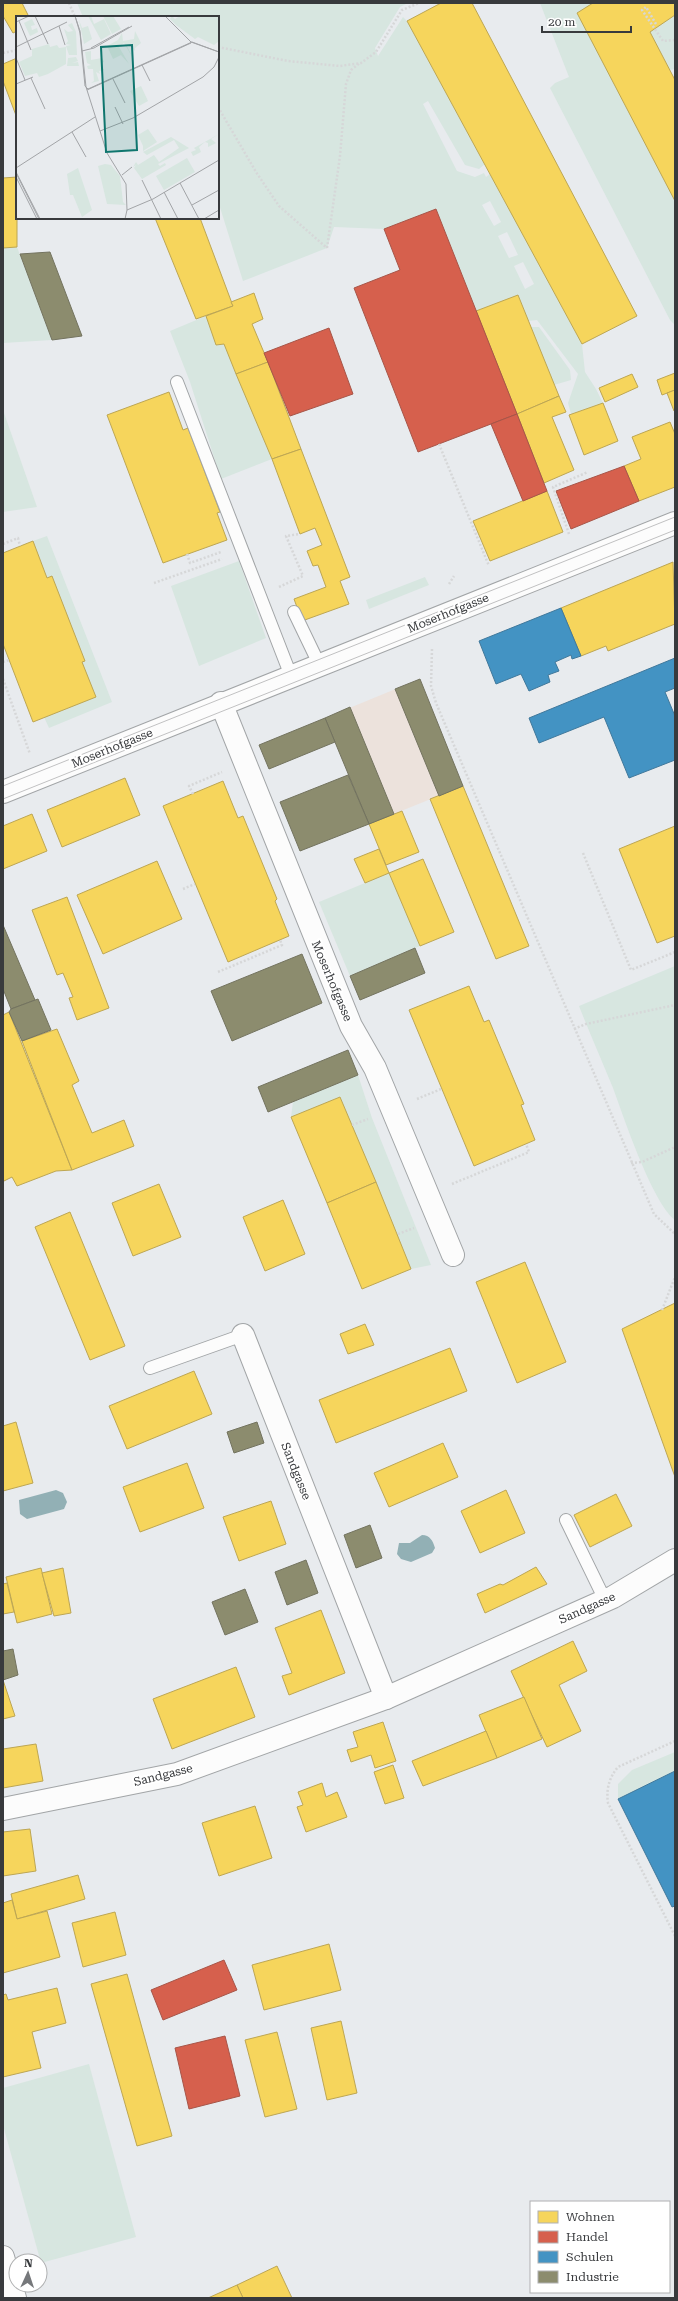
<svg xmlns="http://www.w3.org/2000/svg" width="678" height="2301" font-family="'Roboto Serif',serif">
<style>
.industrial{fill:#ece2dc}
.green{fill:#d7e6e0;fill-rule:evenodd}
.water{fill:#92b0b5}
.homes{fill:#f6d55c;stroke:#bda653}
.shops{fill:#d6604d;stroke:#a75548}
.schools{fill:#4393c3;stroke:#40789b}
.industry{fill:#8c8c6e;stroke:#73735f}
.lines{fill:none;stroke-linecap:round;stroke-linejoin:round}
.lane-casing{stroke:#a2a5a7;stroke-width:14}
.street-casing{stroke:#a2a5a7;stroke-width:24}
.secondary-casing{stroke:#a2a5a7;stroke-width:24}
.path{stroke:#d6d7d8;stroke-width:2.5;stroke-dasharray:2 2;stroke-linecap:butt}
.lane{stroke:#fcfcfc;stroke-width:12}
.street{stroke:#fcfcfc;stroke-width:22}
.secondary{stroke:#fcfcfc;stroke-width:22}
.tram{stroke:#c1c1c2;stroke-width:1}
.labels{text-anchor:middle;stroke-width:4;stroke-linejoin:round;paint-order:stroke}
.street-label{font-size:12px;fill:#383a3d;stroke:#fff}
.inset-road{fill:none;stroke:#a2a4a7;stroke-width:1}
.view{fill:#0f766e;fill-opacity:0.15;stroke:#0f766e;stroke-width:2}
.inset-edge{fill:none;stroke:#383a3d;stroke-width:2}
</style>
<rect width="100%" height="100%" fill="#e8ebee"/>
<!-- industrial -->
<polygon class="industrial" points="420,679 463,786 369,824 325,718"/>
<!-- green -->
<g class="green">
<path d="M77,3h331l-8,4 -25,41 3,8 25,-39 4,4 78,143 -6,5 -14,-4 -37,-64 -5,3 34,67 18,6 9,-4 2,4 4,-3 92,170 3,28 11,17 7,14 -32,11 -3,-11 10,-29 -41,-54 -9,1 -10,-26 -42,16 -40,-102 -52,20 -50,-2 -7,21 -84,33 -25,-80v-184h-135zM490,201l11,21 -7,4 -12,-21zM507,232l11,23 -9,3 -11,-22zM523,262l11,22 -9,5 -11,-23z"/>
<polygon points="540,3 593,3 577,13 675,201 675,325 670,320 550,88 555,83 569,77"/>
<polygon points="675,15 675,69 670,70 650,32"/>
<polygon points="17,247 52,340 3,343 3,248"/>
<polygon points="206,316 216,345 224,344 272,459 221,479 190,382 170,331"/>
<polygon points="531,327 539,327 570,370 571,380 554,385"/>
<polygon points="3,410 37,507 3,512"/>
<polygon points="47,536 112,702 49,728 44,717 47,578 33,541"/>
<polygon points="239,561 266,638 199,666 171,586"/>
<polygon points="425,577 429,585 369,609 366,600"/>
<polygon points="389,873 420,946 350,976 319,902"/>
<path d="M675,966v254c-23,-18 -51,-102 -62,-132 -11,-27 -23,-54 -34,-82z"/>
<polygon points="358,1075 372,1118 431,1265 411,1269 340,1097 291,1117 293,1102"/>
<polygon points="675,1752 675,1771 618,1799 618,1784 632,1770"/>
<polygon points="89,2064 136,2237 41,2263 3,2125 3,2088"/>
</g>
<!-- water -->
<g class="water">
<polygon points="56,1490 63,1493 67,1502 64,1509 27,1519 20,1514 19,1500"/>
<path d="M422,1535c8,0 11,6 13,13l-3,5 -21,9 -10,-3 -4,-5 2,-11h11z"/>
</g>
<!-- homes -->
<g class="homes">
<polygon points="3,3 22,3 29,17 17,17 17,31 13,33 3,16"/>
<polygon points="441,3 472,3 637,316 582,344 407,21"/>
<polygon points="593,3 675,3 675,15 650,32 675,80 675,201 577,13"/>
<polygon points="17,58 17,118 3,81 3,64"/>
<polygon points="17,177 17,247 3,248 3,178"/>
<polygon points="155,218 200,218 233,306 196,319"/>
<polygon points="254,293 263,319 252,324 268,362 236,374 224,344 216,345 206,316 233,306 231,302"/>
<polygon points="518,295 559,396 517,414 476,311"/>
<polygon points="268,362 301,449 272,459 236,374"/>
<polygon points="675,373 675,390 662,395 657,380"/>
<polygon points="632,374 638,387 605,402 599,388"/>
<polygon points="675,390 675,411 674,411 667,393"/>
<polygon points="169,392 183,430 188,428 220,512 217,513 227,540 163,563 107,415"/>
<polygon points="559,396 566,412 552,417 574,470 544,483 517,414"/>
<polygon points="603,403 618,441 584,455 569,415"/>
<polygon points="670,422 675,434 675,487 639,501 624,466 641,459 632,437"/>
<polygon points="301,449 350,577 340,581 349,604 302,621 294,599 326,587 318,565 313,566 307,551 322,545 315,528 300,534 272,459"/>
<polygon points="547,491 563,532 490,561 473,521"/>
<polygon points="33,541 47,578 52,576 85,661 82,662 96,697 33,722 3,644 3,553"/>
<polygon points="673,562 675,624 608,651 606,646 581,656 561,608"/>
<polygon points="125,778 140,815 62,847 47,810"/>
<polygon points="223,781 238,818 243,816 277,899 275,901 289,936 228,962 163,806"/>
<polygon points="463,786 529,946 496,959 430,799"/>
<polygon points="402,811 419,852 386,865 369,824"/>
<polygon points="32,814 47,851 3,869 3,826"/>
<polygon points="675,826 675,936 657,943 619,849"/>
<polygon points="379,849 389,873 365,883 354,859"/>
<polygon points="423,859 454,932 420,946 389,873"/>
<polygon points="157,861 182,919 103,954 77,895"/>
<polygon points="67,897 109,1008 77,1020 69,998 73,997 63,973 57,975 32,910"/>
<polygon points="469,986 484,1022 489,1020 524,1104 521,1105 535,1140 474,1166 409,1010"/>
<polygon points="9,1012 72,1170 56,1171 17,1186 12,1177 4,1181 3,1179 3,1015"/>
<polygon points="57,1029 79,1081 72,1085 92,1133 124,1120 134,1146 72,1170 22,1041"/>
<polygon points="340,1097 376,1182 327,1203 291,1117"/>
<polygon points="376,1182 411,1269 362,1289 327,1203"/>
<polygon points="159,1184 181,1237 133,1256 112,1203"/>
<polygon points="283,1200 305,1254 265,1271 243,1217"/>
<polygon points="70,1212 125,1346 90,1360 35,1227"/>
<polygon points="525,1262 566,1362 517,1383 476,1282"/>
<polygon points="675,1303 675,1477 622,1329"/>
<polygon points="365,1324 374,1345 348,1354 340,1334"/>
<polygon points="450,1348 467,1391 336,1443 319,1400"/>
<polygon points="194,1371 212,1414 127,1449 109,1406"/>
<polygon points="16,1422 33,1483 3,1491 3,1426"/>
<polygon points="443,1443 458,1477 389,1507 374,1473"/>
<polygon points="187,1463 204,1508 140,1532 123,1487"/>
<polygon points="506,1490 525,1533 480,1553 461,1511"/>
<polygon points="616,1494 632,1526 590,1547 574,1515"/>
<polygon points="271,1501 286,1544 239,1561 223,1517"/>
<polygon points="536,1567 547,1584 485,1613 477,1594 500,1584 503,1585"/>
<polygon points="41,1568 52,1614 17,1623 6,1577"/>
<polygon points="63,1568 71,1613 54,1616 42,1573"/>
<polygon points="7,1583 14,1612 3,1614 3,1584"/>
<polygon points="321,1610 345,1673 289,1695 282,1676 292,1673 275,1628"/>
<polygon points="573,1641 587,1671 559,1685 581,1731 547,1747 511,1671"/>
<polygon points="236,1667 255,1717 172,1749 153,1699"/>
<polygon points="3,1680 15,1716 3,1719"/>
<polygon points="524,1697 542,1739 497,1758 479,1715"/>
<polygon points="383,1722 396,1761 375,1768 371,1755 351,1762 347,1750 358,1747 353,1732"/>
<polygon points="486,1731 497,1758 423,1786 412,1761"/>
<polygon points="36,1744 43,1781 3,1788 3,1749"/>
<polygon points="393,1765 404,1798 385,1804 374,1772"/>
<polygon points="322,1783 326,1797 337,1792 347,1817 306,1832 297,1807 303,1805 298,1792"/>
<polygon points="255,1806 272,1858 219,1876 202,1823"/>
<polygon points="30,1829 36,1871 3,1876 3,1832"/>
<polygon points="78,1875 85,1899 17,1919 11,1894"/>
<polygon points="12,1900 17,1919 47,1911 60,1957 3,1973 3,1903"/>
<polygon points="115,1912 126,1955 83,1967 72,1923"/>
<polygon points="329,1944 341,1990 264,2010 252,1965"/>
<polygon points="127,1974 172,2136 137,2146 91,1984"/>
<polygon points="57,1988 66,2023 32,2032 41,2068 3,2077 3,1995 6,1994 8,2000"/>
<polygon points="341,2021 357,2093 327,2100 311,2028"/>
<polygon points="277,2032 297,2109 265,2117 245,2040"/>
<polygon points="277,2266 292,2298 243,2298 237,2285"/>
<polygon points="237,2285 243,2298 208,2298"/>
</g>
<!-- shops -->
<g class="shops">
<polygon points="436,209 517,414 418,452 354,288 400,270 384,229"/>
<polygon points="329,328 353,394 290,416 264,353"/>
<polygon points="517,414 547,491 523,501 491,424"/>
<polygon points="624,466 639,501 571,529 556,491"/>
<polygon points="224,1960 237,1990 163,2020 151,1990"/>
<polygon points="225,2036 240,2096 189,2109 175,2048"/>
</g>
<!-- schools -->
<g class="schools">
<polygon points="561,608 581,656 572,659 571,655 555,662 559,671 548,675 550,682 529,691 521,674 496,684 479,641"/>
<polygon points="675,658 675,688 665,692 675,716 675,760 629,778 604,717 539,743 529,718"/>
<polygon points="675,1771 675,1906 672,1907 618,1799"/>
</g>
<!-- industry -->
<g class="industry">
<polygon points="50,252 82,336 52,340 20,254"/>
<polygon points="420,679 463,786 439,796 395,689"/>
<polygon points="350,707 394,814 369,824 325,718"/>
<polygon points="325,718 335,742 269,769 259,745"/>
<polygon points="348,775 369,824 300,851 280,802"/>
<polygon points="3,925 35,1000 11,1009 3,989"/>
<polygon points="415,948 425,973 360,1000 350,976"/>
<polygon points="302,954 322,1003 232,1041 211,991"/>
<polygon points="38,999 51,1030 22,1041 9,1012 11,1009"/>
<polygon points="348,1050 358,1075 268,1112 258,1087"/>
<polygon points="257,1422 264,1443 234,1453 227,1432"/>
<polygon points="370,1525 382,1558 356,1568 344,1535"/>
<polygon points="306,1560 318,1593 287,1605 275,1572"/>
<polygon points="245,1589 258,1622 225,1635 212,1602"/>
<polygon points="13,1649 18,1675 3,1680 3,1651"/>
</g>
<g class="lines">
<!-- lane casing -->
<g class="lane-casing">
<g id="lane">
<polyline points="177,382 291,676"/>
<polyline points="294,612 319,664"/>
<polyline points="150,1368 243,1335"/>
<polyline points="566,1520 605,1600"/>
</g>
</g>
<!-- street casing -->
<g class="street-casing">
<g id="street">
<polyline points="221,703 351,1026 375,1068 453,1255"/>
<polyline points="243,1335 386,1698"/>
<polyline points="3,1809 177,1774 386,1698 613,1597 675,1560"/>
</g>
</g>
<!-- secondary casing -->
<g class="secondary-casing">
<g id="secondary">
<polyline points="3,792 675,523"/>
<polyline points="3,2257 15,2298"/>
</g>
</g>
<!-- path -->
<g class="path">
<polyline points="69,3 75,17"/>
<polyline points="656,24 646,7 642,10 663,41 675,40"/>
<polyline points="218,47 288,61 340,66 361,63 376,52 402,10 419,3"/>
<polyline points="3,53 17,50"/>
<polyline points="218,107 256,172 279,206 327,248"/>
<polyline points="327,248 340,156 346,84 351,70 360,63"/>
<polyline points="439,444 489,566"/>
<polyline points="569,534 553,487 588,472"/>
<polyline points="3,544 18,538 20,546"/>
<polyline points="187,554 190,563 221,552"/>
<polyline points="154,583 222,559"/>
<polyline points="449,584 454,576"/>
<polyline points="279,587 303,576 286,536 300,534"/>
<polyline points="432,649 431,686 436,703 654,1214 675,1234"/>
<polyline points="3,662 9,660"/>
<polyline points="3,679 30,754"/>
<polyline points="193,794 189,786 222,772"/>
<polyline points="583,853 631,970 675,952"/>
<polyline points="183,889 195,884"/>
<polyline points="218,972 282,945 280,940"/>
<polyline points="574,1029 586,1024 675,1005"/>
<polyline points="417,1099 441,1089"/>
<polyline points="352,1125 368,1119"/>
<polyline points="631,1163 642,1162 675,1147"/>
<polyline points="452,1184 529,1152 526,1144"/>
<polyline points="398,1234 414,1228"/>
<polyline points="662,1310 675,1277"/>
<path d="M675,1741l-57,26c-9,11 -12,22 -10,36l67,133"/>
</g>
<!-- lane -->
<use href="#lane" class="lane"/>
<!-- street -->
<use href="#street" class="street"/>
<!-- secondary -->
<use href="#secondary" class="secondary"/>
<!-- tram -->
<g class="tram">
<polyline points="3,786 675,517"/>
<polyline points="3,799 675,530"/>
</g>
</g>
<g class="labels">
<!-- street labels -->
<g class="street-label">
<text transform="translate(448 613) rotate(-22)" y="4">Moserhofgasse</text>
<text transform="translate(112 748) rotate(-22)" y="4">Moserhofgasse</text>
<text transform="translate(332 981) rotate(67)" y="4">Moserhofgasse</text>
<text transform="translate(296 1471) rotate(68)" y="4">Sandgasse</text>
<text transform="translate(587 1608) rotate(-24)" y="4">Sandgasse</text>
<text transform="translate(163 1775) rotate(-14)" y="4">Sandgasse</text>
</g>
</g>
<!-- overview -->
<g transform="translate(16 16)">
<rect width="203" height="203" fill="#e8ebee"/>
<path d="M72,0h3l3,8 10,-5 7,15 -10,6zM87,0h10l8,13 -9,5zM156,0l3,3 5,-3h39v25l-5,4 -16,-8 -3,2 -19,-14 -6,-6zM16,3l3,6 -4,1 1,4 5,-2 1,4 -8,4 -6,-13zM63,4l3,8 6,-2 4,13 -8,5zM56,7l4,9 1,23h-8l-3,-9 5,-1 -5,-1 2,-3 -4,-12 4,3 5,-1 -5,-6zM119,15l6,12 -6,5v3l-4,-4 1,-4 -5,3 7,14 -10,-17 -5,4 10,17 -8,-9 -8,4 -5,-11 -4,-3 3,1 11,-6 4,-7 1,8 11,-2zM33,28l1,3 7,-2 2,3 7,-1v17l-18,10 -9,3 -2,-4 -12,3 -6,-14 13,-6v-7zM75,35v9l11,-2 2,4 -3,1 3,7 -5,1 1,3 -4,-2 3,9 -8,2 3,-2 -1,-12h-5l-1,-3 4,-1 -4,-2 -2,-11zM60,41l2,4 -6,2 6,-1 1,4h-12l1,-8zM125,70l7,15 -9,5 -9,-15zM132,113l9,13 -14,9v-5l-5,-11zM203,118l-8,5 5,4 -8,4v-4l-3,-1 -6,5 2,5 -8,4 -2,-4 5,-2 -2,-2zM155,121l18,11 -31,16 2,2 5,-3 1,2 -24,14 -8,-11 2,-3 -3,2 3,-5 2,3 16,-10 5,7 20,-14 -5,-8 -27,15 -4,-3zM171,142l8,14 -31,18 -8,-14zM89,148l6,1 9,11 3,26 3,3 -19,-1 -9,-38zM62,152l14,42 -10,7 -9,-22h-3l-3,-21z" fill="#d7e6e0"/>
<path class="inset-road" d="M19,0l13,28M59,0l5,15 6,56 21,66 19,31 1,26 -2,9M59,0l5,17 5,53 3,3 104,-47 27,10M149,0l26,26 28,10M3,5l12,29M0,6l13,-6M43,10l6,19M0,31l51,-25M75,32l38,-21M66,35l12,-3 38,-22M0,42l9,22M126,49l8,16M15,62l14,31M97,63l12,24M0,68l17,-7M71,74l104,-47M99,91l8,17M84,115l33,-13 70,-41 11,-10 5,-10M56,116l14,25M0,152l79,-51M0,156l24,47M0,157l23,46M106,159l10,-8M0,161l21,42M126,164l19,39M164,167l19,36M148,176l14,27M176,189l27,-15M111,194l26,-11 66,-39M188,203l15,-9"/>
<path class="view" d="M116,29l5,105 -31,2 -5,-105z"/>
<rect width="203" height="203" class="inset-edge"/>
</g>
<!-- border -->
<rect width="678" height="2301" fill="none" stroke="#383a3d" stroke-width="8"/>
<!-- legend -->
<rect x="530" y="2201" width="140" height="92" fill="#ffffff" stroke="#afb0b1"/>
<rect x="538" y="2211" width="20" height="12" fill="#f6d55c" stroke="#afb0b1"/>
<text x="566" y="2221" font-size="12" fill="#383a3d">Wohnen</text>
<rect x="538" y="2231" width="20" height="12" fill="#d6604d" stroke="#afb0b1"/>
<text x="566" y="2241" font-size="12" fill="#383a3d">Handel</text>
<rect x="538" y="2251" width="20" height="12" fill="#4393c3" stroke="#afb0b1"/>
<text x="566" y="2261" font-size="12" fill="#383a3d">Schulen</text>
<rect x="538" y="2271" width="20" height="12" fill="#8c8c6e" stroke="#afb0b1"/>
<text x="566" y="2281" font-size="12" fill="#383a3d">Industrie</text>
<!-- north arrow -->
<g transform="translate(28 2273) rotate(3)"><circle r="19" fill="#ffffff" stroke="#afb0b1"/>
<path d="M0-3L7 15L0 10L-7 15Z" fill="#76787b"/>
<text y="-6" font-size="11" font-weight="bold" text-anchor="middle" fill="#383a3d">N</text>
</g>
<!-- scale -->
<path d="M542 26v6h89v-6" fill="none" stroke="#383a3d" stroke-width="2"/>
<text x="548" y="26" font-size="12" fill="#383a3d" stroke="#ffffff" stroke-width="3" paint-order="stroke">20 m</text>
</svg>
